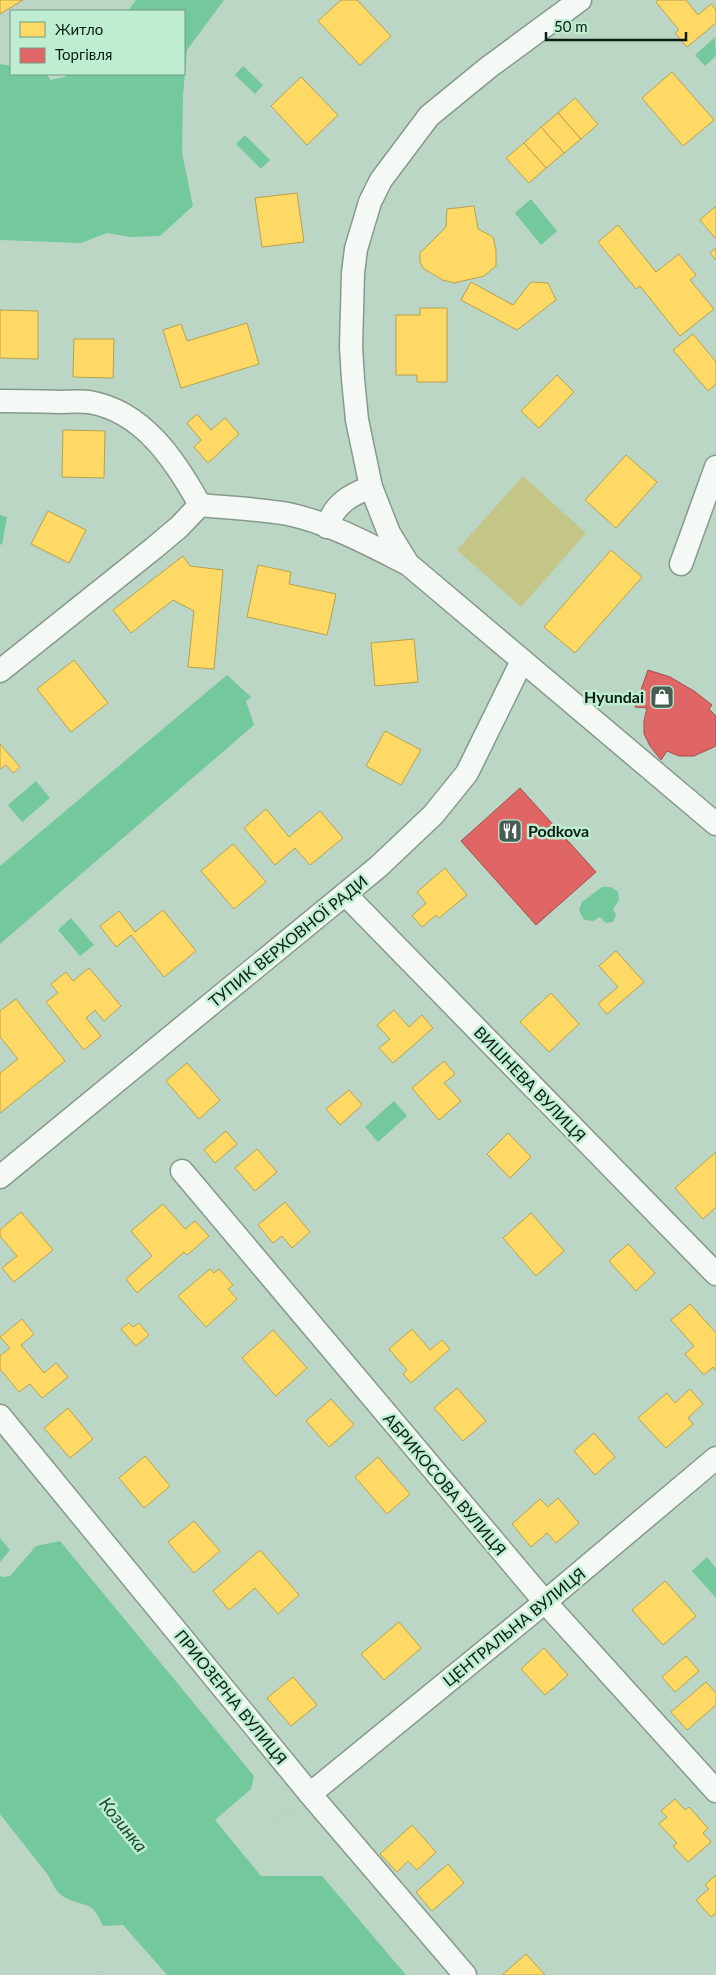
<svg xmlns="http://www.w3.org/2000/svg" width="716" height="1975" font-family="Lato,sans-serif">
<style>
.green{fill:#c4c688}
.water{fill:#73c89d}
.homes{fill:#ffd966;stroke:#b6a14d}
.shops{fill:#e06666;stroke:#a0504d}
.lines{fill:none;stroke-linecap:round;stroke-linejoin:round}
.street-casing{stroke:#859a8d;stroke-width:25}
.path{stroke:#c0c8c3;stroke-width:3;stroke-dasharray:2.5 4;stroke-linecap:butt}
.street{stroke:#f5f9f6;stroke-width:22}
.labels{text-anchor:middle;stroke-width:5;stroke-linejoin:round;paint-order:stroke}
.poi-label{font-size:16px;font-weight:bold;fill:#0b1d14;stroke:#beedd2;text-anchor:end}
.street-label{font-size:16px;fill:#0b1d14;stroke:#beedd2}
.water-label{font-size:18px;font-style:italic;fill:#1b4832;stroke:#beedd2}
</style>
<rect width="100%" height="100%" fill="#bcd6c6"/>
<!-- green -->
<polygon class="green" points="523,476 586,533 521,607 457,550"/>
<!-- water -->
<g class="water">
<polygon points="136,0 224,0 187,50 183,96 182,153 193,206 160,236 131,237 107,233 81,243 0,240 0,64 11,66 11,74 47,74 50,80 65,77 67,74 184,74 184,11 128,11"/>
<polygon points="715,37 716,56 705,66 695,55"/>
<polygon points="243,66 263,85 255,94 235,75"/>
<polygon points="245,135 270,160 261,169 236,144"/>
<polygon points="531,199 557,231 541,245 515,213"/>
<polygon points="0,515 7,517 2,545 0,544"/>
<polygon points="227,675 251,697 246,701 254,725 0,944 0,866"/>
<polygon points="36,781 50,798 22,822 8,805"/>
<polygon points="602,887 611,887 618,892 619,900 613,909 616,915 613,922 606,923 600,917 593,921 584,920 579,910 582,902"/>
<polygon points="71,918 94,945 80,956 58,930"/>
<polygon points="394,1101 407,1116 378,1142 365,1127"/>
<polygon points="0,1538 10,1550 0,1562"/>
<path d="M60,1541l194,235 -3,13 -36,31 46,56h61l84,99h-239l-44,-50 -20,1c-11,-27 -18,-18 -39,-29 -8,-4 -12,-15 -16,-22l-48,-61v-239l2,2 8,-1 26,-30z"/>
<polygon points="707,1557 716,1568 716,1598 692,1571"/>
</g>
<!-- homes -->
<g class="homes">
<polygon points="0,0 23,0 0,14"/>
<polygon points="341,0 357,0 391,36 360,65 318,21"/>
<polygon points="658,0 686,0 698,15 711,4 716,10 716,23 687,47 675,33 679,30 656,2"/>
<polygon points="672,72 714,120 683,146 642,98"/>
<polygon points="301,77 338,115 307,145 271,106"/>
<polygon points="575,98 598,124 581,139 558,113"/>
<polygon points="558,113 581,139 564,153 541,127"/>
<polygon points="541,127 564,153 546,168 524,143"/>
<polygon points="524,143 546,168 529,183 506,158"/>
<polygon points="297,193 304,242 262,247 255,198"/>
<polygon points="474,206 478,229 493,237 496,250 496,266 484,276 454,283 443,280 424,269 420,262 420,253 446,227 447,209"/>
<polygon points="716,206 716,239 700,220"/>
<polygon points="618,225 656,272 679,254 696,275 690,280 714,309 680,336 640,286 636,289 598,242"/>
<polygon points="716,248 716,260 710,253"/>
<polygon points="471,282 513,305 531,282 548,283 556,300 517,330 461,300"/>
<polygon points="420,308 447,308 447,382 417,382 417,375 396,375 396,315 420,315"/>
<polygon points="0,310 38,311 38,359 0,358"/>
<polygon points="247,323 259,364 181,388 163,330 181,324 187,341"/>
<polygon points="693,334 716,362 716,384 708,391 673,350"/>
<polygon points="74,339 114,339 113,378 73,377"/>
<polygon points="557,375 574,392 539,428 521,411"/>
<polygon points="197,414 211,430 225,418 239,434 208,463 194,447 201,440 187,423"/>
<polygon points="63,430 105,431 104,478 62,477"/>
<polygon points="626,455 657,482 616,528 585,500"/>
<polygon points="48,511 86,530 69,563 31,544"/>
<polygon points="611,550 642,577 575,653 544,627"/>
<polygon points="183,556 190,566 223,570 214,669 188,667 194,611 173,600 131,633 113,610"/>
<polygon points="258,565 291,572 289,584 336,594 327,635 247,617"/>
<polygon points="414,639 418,682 375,686 371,643"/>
<polygon points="74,660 108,703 71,732 37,689"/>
<polygon points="385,731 421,750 401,785 366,766"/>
<polygon points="0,744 20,767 13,773 6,765 0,769"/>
<polygon points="266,809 289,837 320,811 343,838 310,865 295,848 275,865 244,828"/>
<polygon points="233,844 266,882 234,909 201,871"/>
<polygon points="445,868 467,895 439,918 436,915 422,927 412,916 426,903 417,892"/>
<polygon points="163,910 196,951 164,977 131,935 116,947 100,926 119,911 135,932"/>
<polygon points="616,951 644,982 607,1014 598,1004 618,987 599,966"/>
<polygon points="89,968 121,1006 104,1021 95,1010 86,1018 101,1036 84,1050 46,1002 58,993 51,984 66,972 73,981"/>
<polygon points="551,993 579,1024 549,1052 520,1022"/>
<polygon points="16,999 65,1061 0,1113 0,1073 18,1059 0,1037 0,1011"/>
<polygon points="394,1010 409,1027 422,1015 433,1028 393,1063 379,1048 390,1039 377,1025"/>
<polygon points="444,1061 455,1074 444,1083 461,1101 439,1120 412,1088"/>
<polygon points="187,1063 220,1100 199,1119 166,1081"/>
<polygon points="349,1090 362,1105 340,1125 326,1109"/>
<polygon points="226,1131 237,1144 215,1163 204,1150"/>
<polygon points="508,1133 531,1157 510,1178 487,1154"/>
<polygon points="257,1149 277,1172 255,1191 235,1168"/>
<polygon points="716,1152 716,1207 703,1219 675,1188"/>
<polygon points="285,1202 310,1232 292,1248 282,1236 273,1243 258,1225"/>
<polygon points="163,1204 185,1229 195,1221 209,1236 187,1255 184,1252 137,1293 126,1279 152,1256 131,1231"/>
<polygon points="21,1212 53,1250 14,1282 2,1268 17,1256 0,1236 0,1230"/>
<polygon points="531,1213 564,1251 536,1276 503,1238"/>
<polygon points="628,1244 655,1273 636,1291 609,1261"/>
<polygon points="210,1269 214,1273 219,1269 233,1285 228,1289 237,1299 206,1327 178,1296"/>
<polygon points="690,1304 716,1333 716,1371 713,1367 704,1375 685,1354 694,1346 671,1320"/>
<polygon points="22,1319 34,1334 21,1345 44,1373 56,1363 68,1377 42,1398 30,1384 19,1392 0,1369 0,1356 10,1348 0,1337"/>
<polygon points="129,1323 133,1327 139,1323 149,1335 136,1346 121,1329"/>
<polygon points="412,1329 430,1350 442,1340 450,1349 411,1383 403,1374 407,1370 389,1349"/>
<polygon points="273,1330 307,1368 276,1396 242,1358"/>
<polygon points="457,1388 486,1421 463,1441 434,1408"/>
<polygon points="690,1389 703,1404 688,1418 693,1424 666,1448 638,1418 667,1393 675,1403"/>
<polygon points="331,1399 354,1425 329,1447 306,1421"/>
<polygon points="68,1408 93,1439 70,1458 44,1428"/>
<polygon points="594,1433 615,1457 595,1475 574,1451"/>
<polygon points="145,1456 170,1486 144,1508 119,1478"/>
<polygon points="378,1457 410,1494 387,1514 355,1477"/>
<polygon points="558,1498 579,1523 556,1543 547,1533 531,1547 512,1524 540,1499 548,1507"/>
<polygon points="194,1521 220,1551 194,1573 168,1542"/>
<polygon points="260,1550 299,1595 278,1614 255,1588 229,1610 213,1591"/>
<polygon points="665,1581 696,1616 663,1645 632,1610"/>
<polygon points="399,1622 421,1648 384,1680 361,1654"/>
<polygon points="544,1648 568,1675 545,1695 521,1669"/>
<polygon points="686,1656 699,1671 675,1692 662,1677"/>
<polygon points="293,1677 317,1705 291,1726 267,1698"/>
<polygon points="706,1682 716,1693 716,1705 687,1730 671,1712"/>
<polygon points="675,1799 685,1810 689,1807 708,1828 703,1833 711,1842 688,1862 673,1846 677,1843 659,1824 667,1817 661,1811"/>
<polygon points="412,1825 436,1852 417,1870 408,1861 397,1872 380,1854"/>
<polygon points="448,1864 464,1883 432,1911 416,1892"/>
<polygon points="716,1875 716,1913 711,1917 696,1900 709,1889 705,1885"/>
<polygon points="526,1954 545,1975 502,1975"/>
</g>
<!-- shops -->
<g class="shops">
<polygon points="648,670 670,677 694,691 712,705 709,709 716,716 716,746 694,756 679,756 667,751 661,760 650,746 644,734 644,721 647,708 635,707"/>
<polygon points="520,788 596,872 536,925 461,841"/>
</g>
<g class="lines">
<!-- street casing -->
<g class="street-casing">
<g id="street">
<polyline points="580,0 489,67 429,116 381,180 370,202 356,249 353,273 351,347 353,379 357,420 371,487 389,533 408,564 716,824"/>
<path d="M0,401c19,0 39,0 58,1 10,0 21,-1 31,0 54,9 86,58 111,103"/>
<path d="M200,505c29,3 59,4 88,9 42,9 82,31 120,50"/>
<path d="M327,527c7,-23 23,-32 44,-40"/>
<polyline points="681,564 716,467"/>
<polyline points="0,671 154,548 179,527 200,505"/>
<polyline points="345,894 716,1274"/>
<polyline points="182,1171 545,1602 716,1791"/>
<polyline points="0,1177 378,867 433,815 467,773 522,661"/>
<polyline points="0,1416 310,1794 465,1975"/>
<polyline points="310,1794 545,1602 716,1458"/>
</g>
</g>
<!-- path -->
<g class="path">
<polyline points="277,1821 294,1807"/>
<polyline points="101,1971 101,1975"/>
</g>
<!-- street -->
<use href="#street" class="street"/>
</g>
<!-- icons -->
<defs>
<g id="shop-square" transform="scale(1.25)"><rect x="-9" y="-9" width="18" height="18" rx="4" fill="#495e52" stroke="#beedd2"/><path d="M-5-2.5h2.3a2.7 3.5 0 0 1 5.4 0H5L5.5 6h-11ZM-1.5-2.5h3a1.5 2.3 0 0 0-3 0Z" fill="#fff"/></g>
<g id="restaurant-square" transform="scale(1.25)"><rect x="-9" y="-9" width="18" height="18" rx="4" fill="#495e52" stroke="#beedd2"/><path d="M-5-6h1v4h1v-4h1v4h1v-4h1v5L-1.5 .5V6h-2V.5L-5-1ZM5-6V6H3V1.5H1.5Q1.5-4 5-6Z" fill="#fff"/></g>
</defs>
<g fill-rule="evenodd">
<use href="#shop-square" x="662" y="697"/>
<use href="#restaurant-square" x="510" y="831"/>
</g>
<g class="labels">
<!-- poi labels -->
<g class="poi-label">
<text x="644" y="703">Hyundai</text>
<text x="528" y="837" text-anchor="start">Podkova</text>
</g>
<!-- street labels -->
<g class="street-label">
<text transform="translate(288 941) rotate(-39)" y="6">ТУПИК ВЕРХОВНОЇ РАДИ</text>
<text transform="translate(530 1084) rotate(46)" y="6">ВИШНЕВА ВУЛИЦЯ</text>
<text transform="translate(445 1484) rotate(50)" y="6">АБРИКОСОВА ВУЛИЦЯ</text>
<text transform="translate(514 1627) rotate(-39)" y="6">ЦЕНТРАЛЬНА ВУЛИЦЯ</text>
<text transform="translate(231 1697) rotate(51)" y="6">ПРИОЗЕРНА ВУЛИЦЯ</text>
</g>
<!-- water labels -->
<g class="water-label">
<text transform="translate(123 1825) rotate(51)" y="6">Козинка</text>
</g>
</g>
<!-- legend -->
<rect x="10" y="10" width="175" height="65" fill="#beedd2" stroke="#769a86"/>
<rect x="20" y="22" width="25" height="15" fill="#ffd966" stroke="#769a86"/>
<text x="55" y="35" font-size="15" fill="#0b1d14">Житло</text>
<rect x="20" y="48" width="25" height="15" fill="#e06666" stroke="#769a86"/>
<text x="55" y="60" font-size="15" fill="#0b1d14">Торгівля</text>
<!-- scale -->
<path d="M546 32v8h140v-8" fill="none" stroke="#0b1d14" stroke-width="2.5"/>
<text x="554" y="32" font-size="15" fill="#0b1d14" stroke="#beedd2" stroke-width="4" paint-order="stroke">50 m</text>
</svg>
